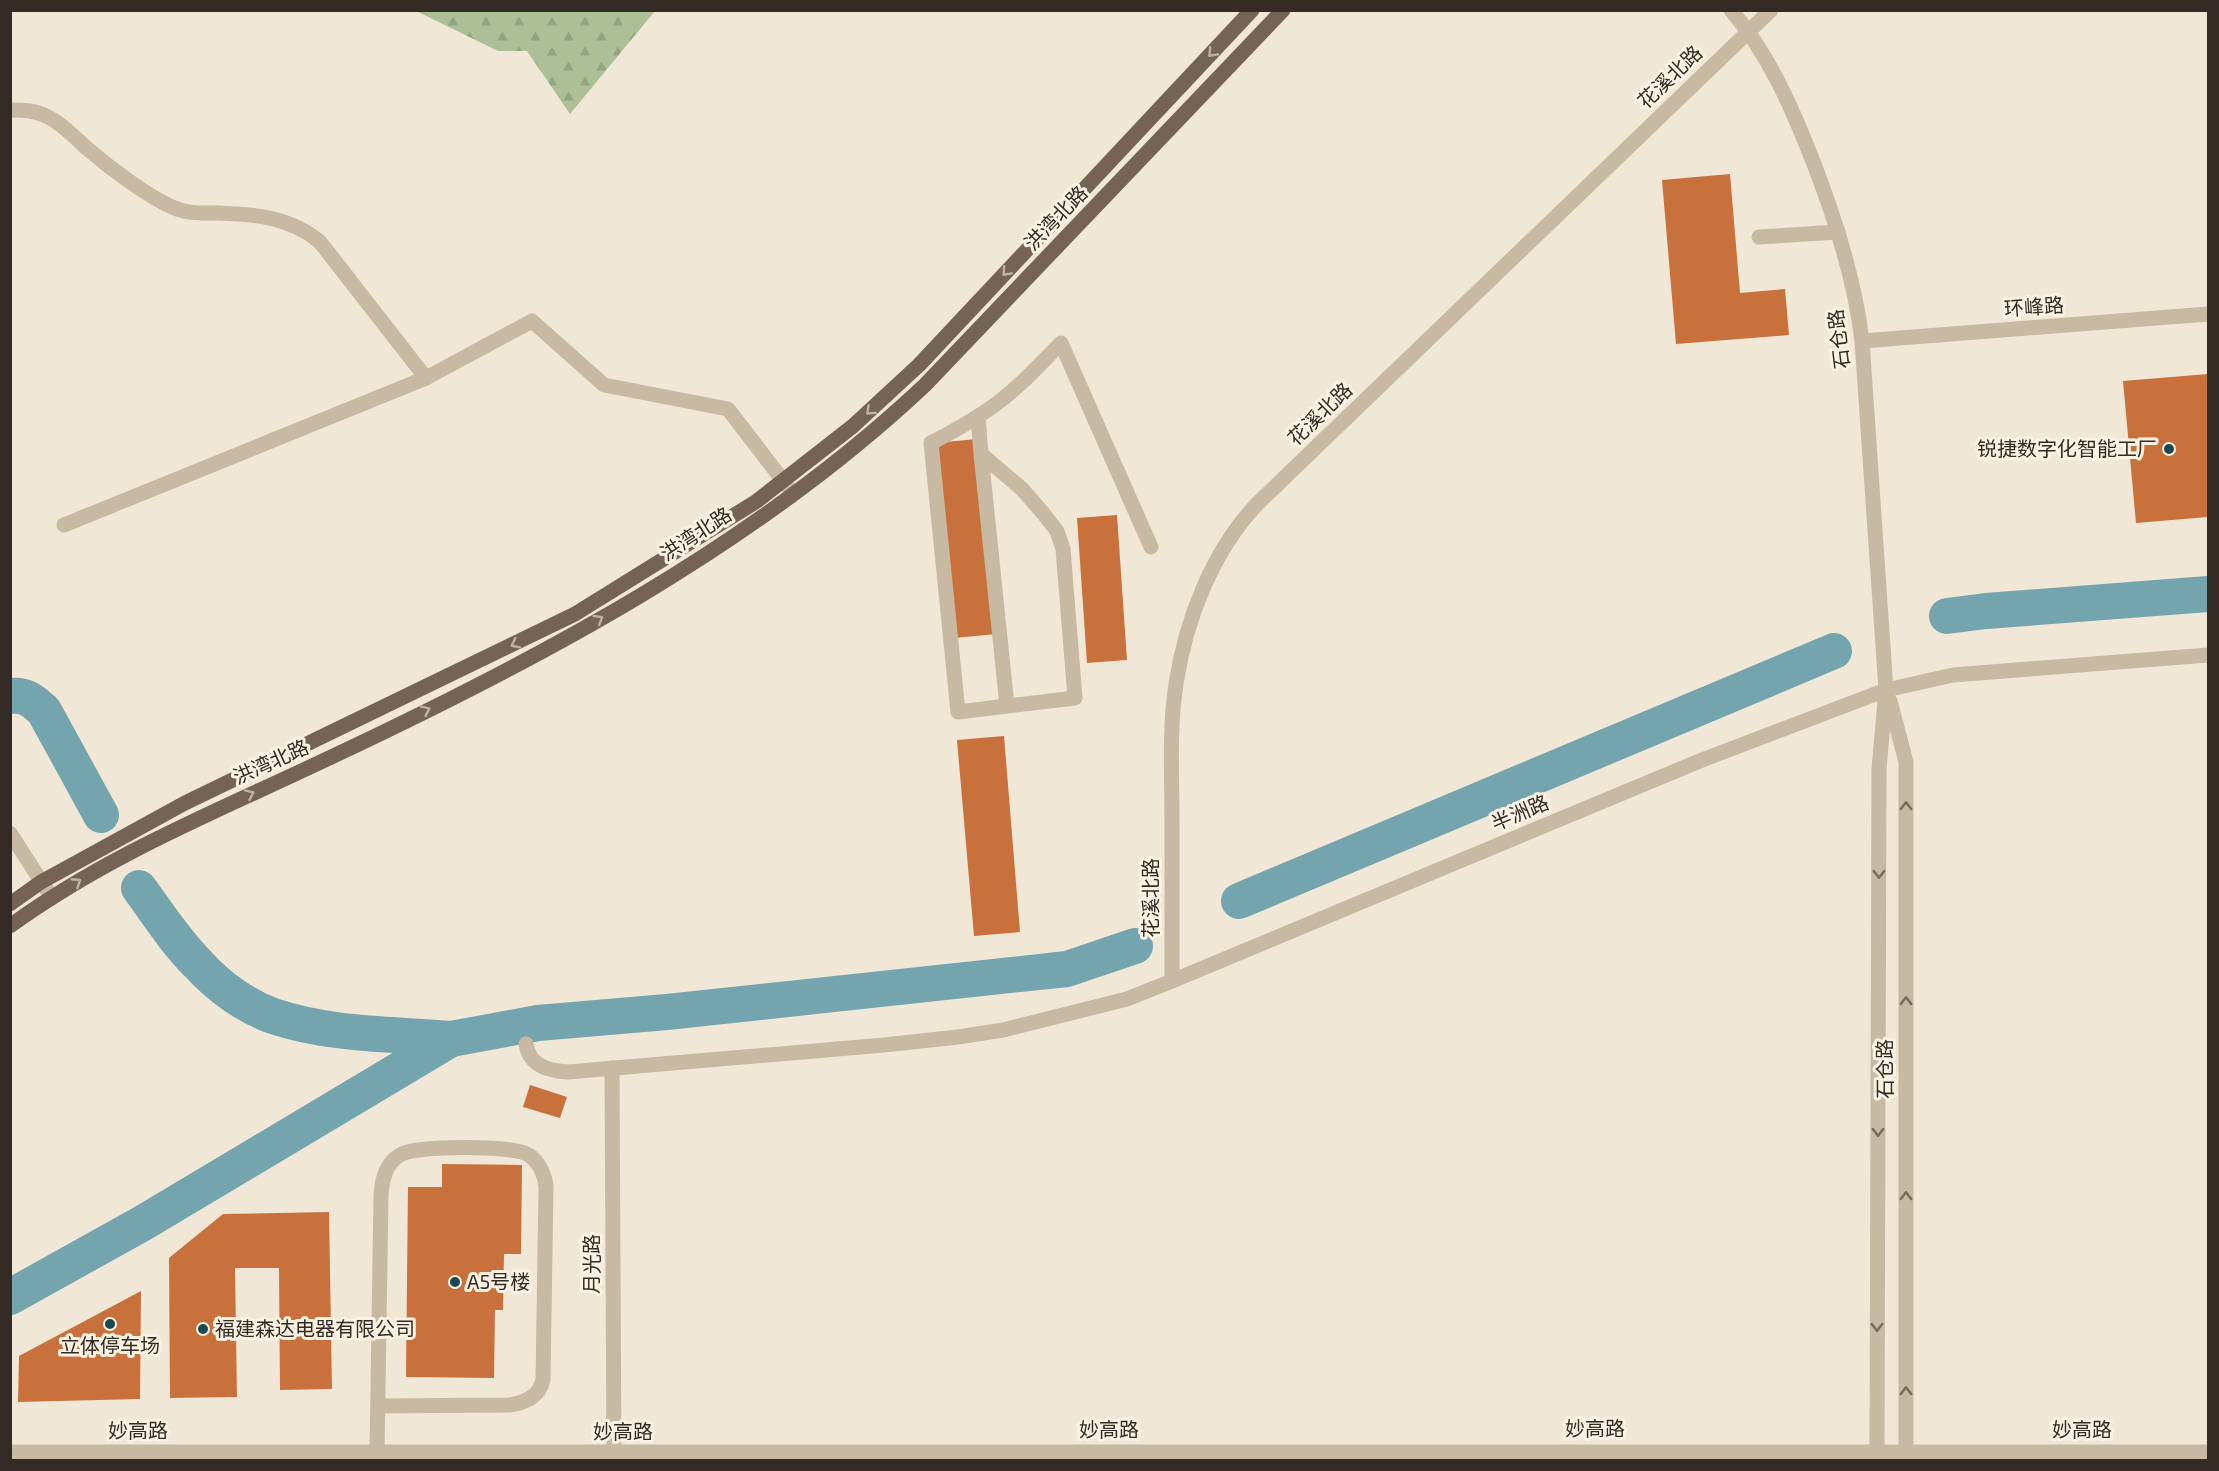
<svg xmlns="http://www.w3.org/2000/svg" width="2219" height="1471" font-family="'Exo 2','Noto Sans SC',sans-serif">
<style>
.forest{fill:url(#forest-firs)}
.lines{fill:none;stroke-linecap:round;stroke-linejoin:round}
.river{stroke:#74a4ae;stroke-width:36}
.building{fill:#c8713d}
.minor{stroke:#c8b9a2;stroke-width:15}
.major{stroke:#756455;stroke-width:15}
.oneway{stroke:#beb2a2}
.oneway2{stroke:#766b5d}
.poi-dot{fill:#1a4854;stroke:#f9f1e1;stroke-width:2}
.labels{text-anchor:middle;stroke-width:6;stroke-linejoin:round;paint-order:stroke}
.street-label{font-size:20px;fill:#332b24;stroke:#f9f1e1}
.poi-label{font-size:20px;fill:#332b24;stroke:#f9f1e1;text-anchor:start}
</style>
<defs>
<pattern id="forest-firs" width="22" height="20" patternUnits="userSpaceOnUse" patternTransform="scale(1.5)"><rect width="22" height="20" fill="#acbf96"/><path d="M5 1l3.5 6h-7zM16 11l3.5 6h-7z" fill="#94a481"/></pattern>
</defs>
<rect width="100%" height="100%" fill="#f1e7d6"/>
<!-- forest -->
<polygon class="forest" points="416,11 655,11 570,114 527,51 498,51"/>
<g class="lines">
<!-- river -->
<g class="river">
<polyline points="1947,616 1986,611 2208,594"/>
<path d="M10,696c16,-2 23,5 34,15l57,104"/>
<path d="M139,888c19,26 36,53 59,76 20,22 47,42 75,52 56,19 119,18 178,23"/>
<polyline points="1239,901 1834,651"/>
<polyline points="10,1297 143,1223 451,1039 538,1023 667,1012 1067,969 1135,946"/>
</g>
</g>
<!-- building -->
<g class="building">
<polygon points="1730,174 1740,293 1785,289 1789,335 1676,344 1662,180"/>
<polygon points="2208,374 2208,517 2136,523 2123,381"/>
<polygon points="977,439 996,634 954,638 935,443"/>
<polygon points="1117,515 1127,660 1087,663 1077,518"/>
<polygon points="1004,736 1020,932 974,936 957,740"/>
<polygon points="530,1085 567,1097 560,1118 523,1107"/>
<polygon points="442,1164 522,1165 521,1254 504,1254 503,1310 495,1310 494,1378 406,1377 408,1187 442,1187"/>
<polygon points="329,1212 332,1389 280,1390 279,1268 235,1268 237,1397 170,1398 169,1258 223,1214"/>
<polygon points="141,1291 140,1399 18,1402 19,1356"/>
</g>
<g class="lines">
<!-- minor -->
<g class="minor">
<path d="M1731,10c38,44 62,100 83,154 22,57 41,116 48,177l24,349 -7,79 -2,681"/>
<path d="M10,110c13,0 25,0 36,6 16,7 30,23 43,34 22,19 57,45 83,57 15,7 29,6 45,6 37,1 74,4 103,29l106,136"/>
<polyline points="1759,237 1838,232"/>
<polyline points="1862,341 2208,314"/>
<polyline points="978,417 981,454 1007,706 1075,698 1063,549 1057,531 1043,513 1022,489 981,454"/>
<polyline points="64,525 426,378 532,321 604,385 728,409 791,491"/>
<polyline points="1890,701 1906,762 1906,1450"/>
<path d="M1007,706l-49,6 -27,-269c23,-12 45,-24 65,-39 24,-17 44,-40 65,-61l90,204"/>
<polyline points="10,833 52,898"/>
<path d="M1172,981c0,-53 0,-106 0,-160 0,-45 -3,-92 4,-137 10,-65 36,-132 81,-180l514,-494"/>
<path d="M526,1044c3,22 23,27 42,28l316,-27 74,-8 45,-7 124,-31 45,-18 530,-221 184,-70 67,-15 255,-20"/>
<polyline points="612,1068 614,1460"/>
<path d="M10,1452c733,1 1466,-5 2198,0"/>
<path d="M377,1453l4,-258c1,-16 5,-32 19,-40 16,-10 113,-10 129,0 10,7 16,20 17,32l-3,193c-4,17 -18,23 -34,25l-131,1"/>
</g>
<!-- major -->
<g class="major">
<polyline points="10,904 41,882 185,803 575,614 757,501 853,426 919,365 1252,10"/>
<path d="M10,926c99,-72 208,-115 317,-167 211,-99 427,-213 598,-374l358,-375"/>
</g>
</g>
<!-- one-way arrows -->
<defs><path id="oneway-chevron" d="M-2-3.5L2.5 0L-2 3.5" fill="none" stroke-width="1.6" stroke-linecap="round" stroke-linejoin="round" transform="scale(1.5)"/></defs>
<g class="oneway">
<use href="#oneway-chevron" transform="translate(1212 53) rotate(133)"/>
<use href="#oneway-chevron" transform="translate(1006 272) rotate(133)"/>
<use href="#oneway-chevron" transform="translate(870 411) rotate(138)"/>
<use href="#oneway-chevron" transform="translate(599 619) rotate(-31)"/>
<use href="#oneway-chevron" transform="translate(515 644) rotate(153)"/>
<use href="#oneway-chevron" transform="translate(426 710) rotate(-26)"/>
<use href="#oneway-chevron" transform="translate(250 794) rotate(-24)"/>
<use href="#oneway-chevron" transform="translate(77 882) rotate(-33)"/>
</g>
<g class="oneway2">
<use href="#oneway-chevron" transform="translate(1906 806) rotate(-90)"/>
<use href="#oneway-chevron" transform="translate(1879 874) rotate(90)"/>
<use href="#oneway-chevron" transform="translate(1906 1001) rotate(-90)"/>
<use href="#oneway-chevron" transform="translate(1878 1132) rotate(90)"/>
<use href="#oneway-chevron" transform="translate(1906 1196) rotate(-90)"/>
<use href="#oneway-chevron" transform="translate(1877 1327) rotate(90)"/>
<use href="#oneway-chevron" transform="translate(1906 1391) rotate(-90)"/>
</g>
<!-- markers -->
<g class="poi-dot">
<circle cx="2169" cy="449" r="6"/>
<circle cx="455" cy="1282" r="6"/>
<circle cx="110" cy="1324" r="6"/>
<circle cx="203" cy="1329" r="6"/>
</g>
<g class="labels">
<!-- street labels -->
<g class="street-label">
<text transform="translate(1670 77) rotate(-44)" y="7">花溪北路</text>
<text transform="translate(1056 218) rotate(-46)" y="7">洪湾北路</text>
<text transform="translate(2034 307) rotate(-4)" y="7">环峰路</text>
<text transform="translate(1839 339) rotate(-97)" y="7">石仓路</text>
<text transform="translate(1320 414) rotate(-44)" y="7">花溪北路</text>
<text transform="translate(696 534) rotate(-33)" y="7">洪湾北路</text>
<text transform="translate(271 762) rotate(-24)" y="7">洪湾北路</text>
<text transform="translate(1520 813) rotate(-23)" y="7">半洲路</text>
<text transform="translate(1151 898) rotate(-90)" y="7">花溪北路</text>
<text transform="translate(1885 1069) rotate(-90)" y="7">石仓路</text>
<text transform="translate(592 1264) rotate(-90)" y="7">月光路</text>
<text x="1595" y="1436">妙高路</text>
<text x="1109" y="1437">妙高路</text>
<text x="2082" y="1437">妙高路</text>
<text x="138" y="1438">妙高路</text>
<text x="623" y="1439">妙高路</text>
</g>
<!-- poi labels -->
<g class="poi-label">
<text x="2157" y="456" text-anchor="end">锐捷数字化智能工厂</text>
<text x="467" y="1289">A5号楼</text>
<text x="215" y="1336">福建森达电器有限公司</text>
<text x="110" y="1353" text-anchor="middle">立体停车场</text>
</g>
</g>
<!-- border -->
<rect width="2219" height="1471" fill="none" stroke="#332b24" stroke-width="24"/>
</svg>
